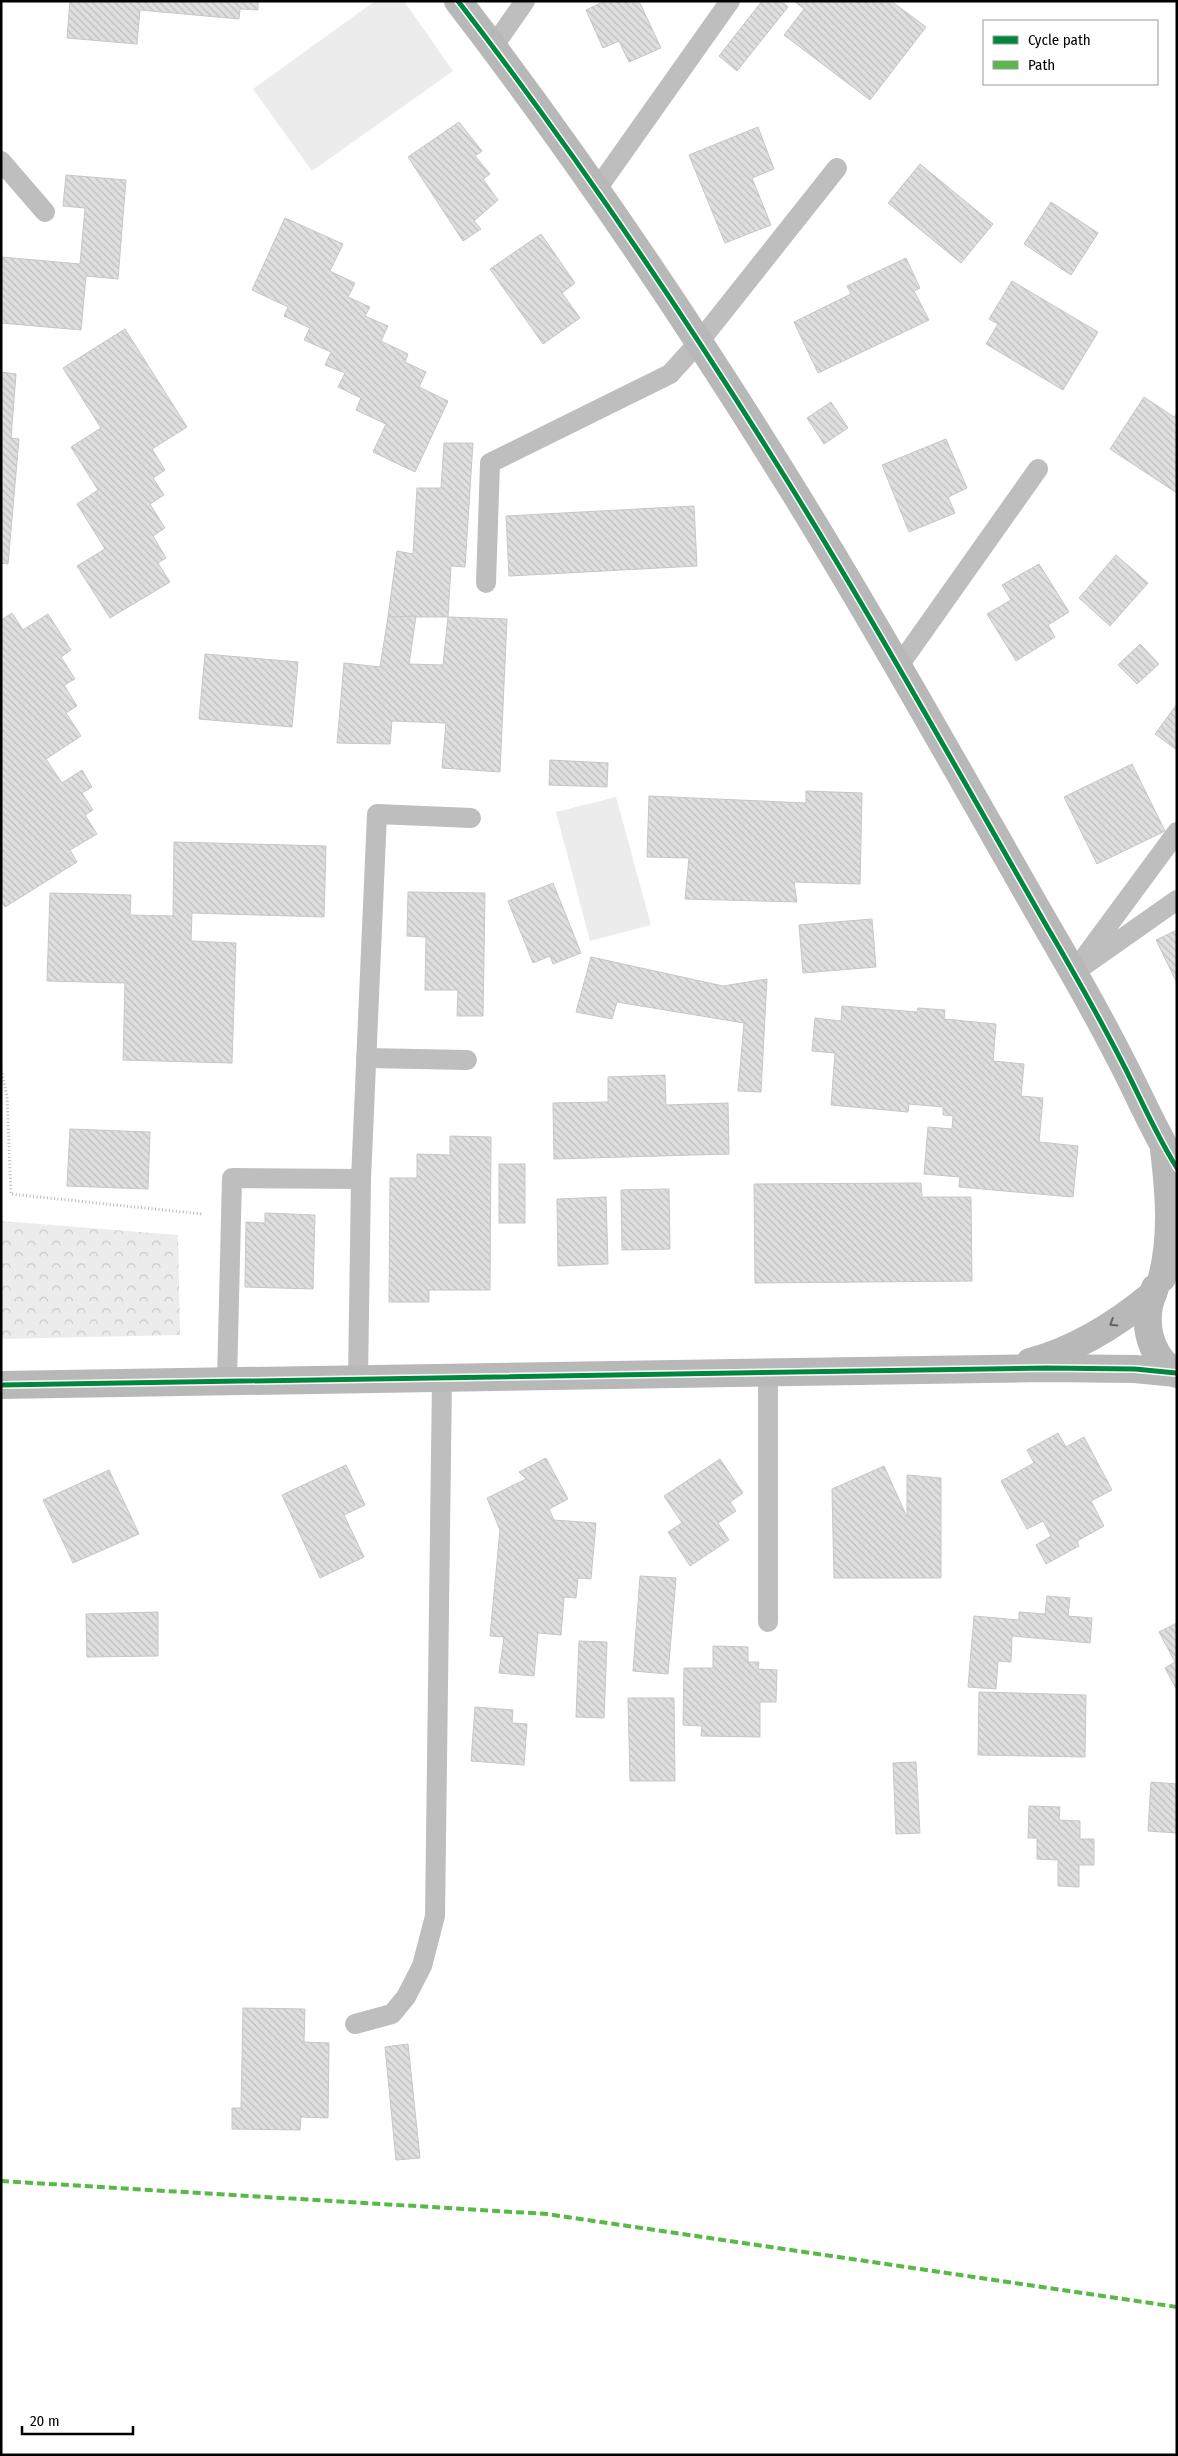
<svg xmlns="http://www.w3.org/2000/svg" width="1178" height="2456" font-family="'Fira Sans Condensed',sans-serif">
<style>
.grass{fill:#ececec}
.forest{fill:url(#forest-crowns)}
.building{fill:url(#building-back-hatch);stroke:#c7c7c7}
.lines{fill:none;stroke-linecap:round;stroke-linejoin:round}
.path{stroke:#b9b9b9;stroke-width:3;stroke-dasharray:1 2.5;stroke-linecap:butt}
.lane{stroke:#bebebe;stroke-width:20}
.secondary{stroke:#b8b8b8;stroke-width:28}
.quiet{stroke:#58b947;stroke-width:4;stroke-dasharray:8 4;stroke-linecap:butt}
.cycleway-casing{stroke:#fff;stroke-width:8}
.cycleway{stroke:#00873e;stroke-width:5}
.oneway{stroke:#656565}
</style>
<defs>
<pattern id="forest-crowns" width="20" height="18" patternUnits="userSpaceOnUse" patternTransform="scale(1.25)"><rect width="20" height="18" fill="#ececec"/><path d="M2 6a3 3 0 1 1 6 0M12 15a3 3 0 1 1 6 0" fill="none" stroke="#c9c9c9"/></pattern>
<pattern id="building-back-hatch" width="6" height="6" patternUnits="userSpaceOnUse" patternTransform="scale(1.25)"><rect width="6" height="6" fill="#dfdfdf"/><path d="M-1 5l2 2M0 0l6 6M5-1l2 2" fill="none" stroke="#bebebe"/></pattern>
</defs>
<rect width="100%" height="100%" fill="#fff"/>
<!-- grass -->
<g class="grass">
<polygon points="375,1 404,1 453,71 312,171 253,89"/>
<polygon points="616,797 651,925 590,941 556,812"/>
</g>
<!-- forest -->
<polygon class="forest" points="1,1221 178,1235 180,1335 1,1339"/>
<!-- building -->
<g class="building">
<polygon points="70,1 258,1 258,10 240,9 239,19 140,10 137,44 67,38"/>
<polygon points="605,1 639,1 661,48 629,62 619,41 603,48 586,10"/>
<polygon points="762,1 781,1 788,7 737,71 719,56"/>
<polygon points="794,1 891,1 926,27 870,100 784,35 804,9"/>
<polygon points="459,122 482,151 475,156 490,174 483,179 498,200 474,221 481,229 463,241 408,157"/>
<polygon points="758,127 774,169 752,178 771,225 725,243 689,155"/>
<polygon points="920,164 993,224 961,263 888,203"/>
<polygon points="66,175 126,180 118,279 86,276 81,330 1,323 1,257 80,264 85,208 63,206"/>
<polygon points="1051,202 1098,233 1071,275 1024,244"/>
<polygon points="285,218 343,244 330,271 355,283 348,297 370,307 365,316 388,326 381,341 408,354 405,362 426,372 419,387 448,401 415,472 373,452 386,424 356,410 361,398 338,387 345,373 325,365 331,352 304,340 310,328 284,316 288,307 252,290"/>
<polygon points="541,234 575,283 562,293 580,318 543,344 490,269"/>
<polygon points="906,258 920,288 914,291 929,320 818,373 794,322 851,294 847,286"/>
<polygon points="1012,281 1098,332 1063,390 986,344 998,324 989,319"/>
<polygon points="125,329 187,427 152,449 165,470 153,478 164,495 150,504 165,528 153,536 166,558 158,563 170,582 110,618 77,566 105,549 77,504 98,490 71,447 101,428 63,368"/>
<polygon points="1,372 16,374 11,438 19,439 8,564 1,563"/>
<polygon points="1144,397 1174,417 1177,413 1177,493 1110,449"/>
<polygon points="831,402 848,428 824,444 807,418"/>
<polygon points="946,439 967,488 948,497 955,513 909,532 882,465"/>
<polygon points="444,443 473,443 465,567 451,566 448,617 388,617 397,551 413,554 417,488 441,488"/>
<polygon points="694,506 697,566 509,576 506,516"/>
<polygon points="1116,555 1148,583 1110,626 1079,598"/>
<polygon points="1039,564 1069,612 1048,625 1055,637 1016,661 987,614 1011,600 1002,585"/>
<polygon points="12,613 23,630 48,614 71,650 61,657 75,679 64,685 77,706 66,713 81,736 46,759 62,783 82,770 92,787 82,793 93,810 85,815 97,834 70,850 77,862 5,907 1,901 1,620"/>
<polygon points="416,616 409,664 443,665 448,617 507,619 500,772 442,768 446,723 392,721 390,744 337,743 344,663 380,667 388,617"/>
<polygon points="1140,644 1159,664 1137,684 1118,665"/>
<polygon points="205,654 298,662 292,727 199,719"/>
<polygon points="1177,704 1177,750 1155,734"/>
<polygon points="550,760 608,763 607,787 549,785"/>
<polygon points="1132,764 1165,831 1097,864 1064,797"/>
<polygon points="806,791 862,793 860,884 794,882 797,902 685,899 689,858 647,857 649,796 806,803"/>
<polygon points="174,842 326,846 324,917 192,913 191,941 236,943 232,1063 123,1060 125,983 47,981 50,893 131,895 130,915 173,916"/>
<polygon points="553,883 581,953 553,964 550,956 533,963 508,901"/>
<polygon points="408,892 485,893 483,1016 457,1016 458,990 425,990 426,937 407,936"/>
<polygon points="872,919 876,967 803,973 799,925"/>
<polygon points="1177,930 1177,983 1156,940"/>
<polygon points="591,957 723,986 767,979 761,1092 738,1091 744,1023 617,1002 612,1019 576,1012"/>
<polygon points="842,1006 917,1012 918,1008 945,1010 944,1019 996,1024 993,1061 1024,1064 1021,1096 1043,1098 1039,1142 1078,1146 1073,1197 959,1187 960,1177 924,1174 928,1127 952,1129 953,1116 943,1115 943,1107 909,1104 908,1112 831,1105 835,1053 812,1051 815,1018 841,1021"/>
<polygon points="665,1075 666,1105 728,1103 729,1154 554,1159 553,1103 608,1102 608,1077"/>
<polygon points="70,1129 150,1132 148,1189 67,1186"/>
<polygon points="450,1136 491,1137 490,1290 429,1290 429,1302 389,1302 390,1178 417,1178 417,1154 450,1155"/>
<rect x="499" y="1164" width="26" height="59"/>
<polygon points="921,1183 922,1197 971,1197 972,1281 755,1283 754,1184"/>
<polygon points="669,1189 670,1249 622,1250 621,1190"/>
<polygon points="606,1197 608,1264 558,1266 557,1199"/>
<polygon points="265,1213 315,1215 313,1289 245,1287 246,1222 265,1223"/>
<polygon points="1058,1433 1066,1447 1084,1437 1112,1490 1091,1501 1104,1526 1077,1541 1079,1546 1046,1564 1036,1545 1051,1536 1043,1521 1027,1529 1001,1481 1034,1463 1027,1450"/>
<polygon points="546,1458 568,1499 549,1509 554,1520 596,1523 591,1579 578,1578 576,1598 564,1597 561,1635 538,1633 534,1676 499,1673 504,1637 490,1636 500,1530 487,1498 526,1479 519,1472"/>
<polygon points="720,1459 743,1493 730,1502 736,1511 718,1523 729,1540 690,1566 668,1532 682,1523 664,1496"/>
<polygon points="346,1465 365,1505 344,1515 364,1557 320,1578 282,1495"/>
<polygon points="884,1466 907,1517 907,1475 941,1478 941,1578 834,1578 832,1489"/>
<polygon points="109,1470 139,1534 73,1563 43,1500"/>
<polygon points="640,1576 676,1578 668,1674 633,1671"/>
<polygon points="1047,1596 1070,1598 1068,1616 1092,1618 1090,1643 1012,1636 1011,1662 998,1661 996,1689 968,1687 974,1616 1019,1620 1019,1612 1045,1614"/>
<polygon points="158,1612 158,1656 87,1657 86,1614"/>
<polygon points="1177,1623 1177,1690 1165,1668 1175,1662 1159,1632"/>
<polygon points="579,1641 607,1642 604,1718 576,1717"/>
<polygon points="713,1646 748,1647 748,1662 759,1662 758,1669 777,1670 776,1702 760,1702 760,1737 701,1736 702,1726 683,1725 684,1668 713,1668"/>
<polygon points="979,1692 1086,1695 1085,1757 978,1755"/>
<polygon points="628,1698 674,1698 675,1781 630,1781"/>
<polygon points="475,1707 513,1710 512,1723 527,1724 524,1765 471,1761"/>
<polygon points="916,1762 920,1833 896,1834 893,1763"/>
<polygon points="1151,1782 1177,1784 1177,1833 1148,1831"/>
<polygon points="1029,1806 1060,1807 1059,1820 1080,1821 1080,1839 1094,1839 1094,1865 1079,1865 1079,1887 1058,1886 1058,1860 1037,1859 1037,1838 1028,1838"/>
<polygon points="243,2008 305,2009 304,2042 329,2043 328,2118 301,2117 300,2130 232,2129 232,2108 241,2108"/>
<polygon points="408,2044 420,2158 396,2160 385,2047"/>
</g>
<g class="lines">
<!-- path -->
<polyline class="path" points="1,1070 7,1096 11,1194 202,1214"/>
<!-- lane -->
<g class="lane">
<polyline points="493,47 525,1"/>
<polyline points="1,161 45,212"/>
<polyline points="597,189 730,1"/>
<polyline points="486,583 490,463 670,374 699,342 837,168"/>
<polyline points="898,667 1038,469"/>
<polyline points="1086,964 1177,900"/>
<polyline points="1073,973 1177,832"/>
<polyline points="366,1058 467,1060"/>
<polyline points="361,1179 377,814 471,818"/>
<polyline points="227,1381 232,1178 361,1179 358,1379"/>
<polyline points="768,1622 768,1372"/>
<polyline points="355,2024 392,2014 406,1997 422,1966 435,1916 442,1378"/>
</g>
<!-- secondary -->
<g class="secondary">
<path d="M458,1c121,157 231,321 335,489 88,143 170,290 253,435 27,46 53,92 77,139 18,35 33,71 54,104"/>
<path d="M1162,1278c11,-43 7,-86 2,-129"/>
<path d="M1155,1288c-14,30 -8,67 22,86"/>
<path d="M1030,1362c45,-12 87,-38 123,-68"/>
<polyline points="1,1385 1046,1368 1135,1369 1176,1373"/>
</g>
<!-- quiet -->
<polyline class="quiet" points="1,2181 547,2214 1177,2307"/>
<!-- cycleway casing -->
<g class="cycleway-casing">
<g id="cycleway">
<path d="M458,1c121,157 231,321 335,489 88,143 170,290 253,435 27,46 53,92 77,139 18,35 33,71 54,104"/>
<polyline points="1,1385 1046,1368 1135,1369 1176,1373"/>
</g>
</g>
<!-- cycleway -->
<use href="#cycleway" class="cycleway"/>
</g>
<!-- one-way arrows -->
<defs><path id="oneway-chevron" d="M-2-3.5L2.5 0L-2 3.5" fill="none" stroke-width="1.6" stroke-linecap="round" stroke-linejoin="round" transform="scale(1.25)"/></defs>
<use class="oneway" href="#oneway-chevron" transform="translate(1113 1323) rotate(148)"/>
<!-- border -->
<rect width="1178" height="2456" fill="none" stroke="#000000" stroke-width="5"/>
<!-- legend -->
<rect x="983" y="20" width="175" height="65" fill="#ffffff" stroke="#999999"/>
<rect x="993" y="36" width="25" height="8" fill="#00873e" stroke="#999999"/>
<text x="1028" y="45" font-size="15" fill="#000000">Cycle path</text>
<rect x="993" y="61" width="25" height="8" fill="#58b947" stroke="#999999"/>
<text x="1028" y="70" font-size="15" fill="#000000">Path</text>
<!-- scale -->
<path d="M22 2426v8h111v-8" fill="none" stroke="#000000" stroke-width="2.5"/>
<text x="30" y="2426" font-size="15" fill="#000000" stroke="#ffffff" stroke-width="4" paint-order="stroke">20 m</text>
</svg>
